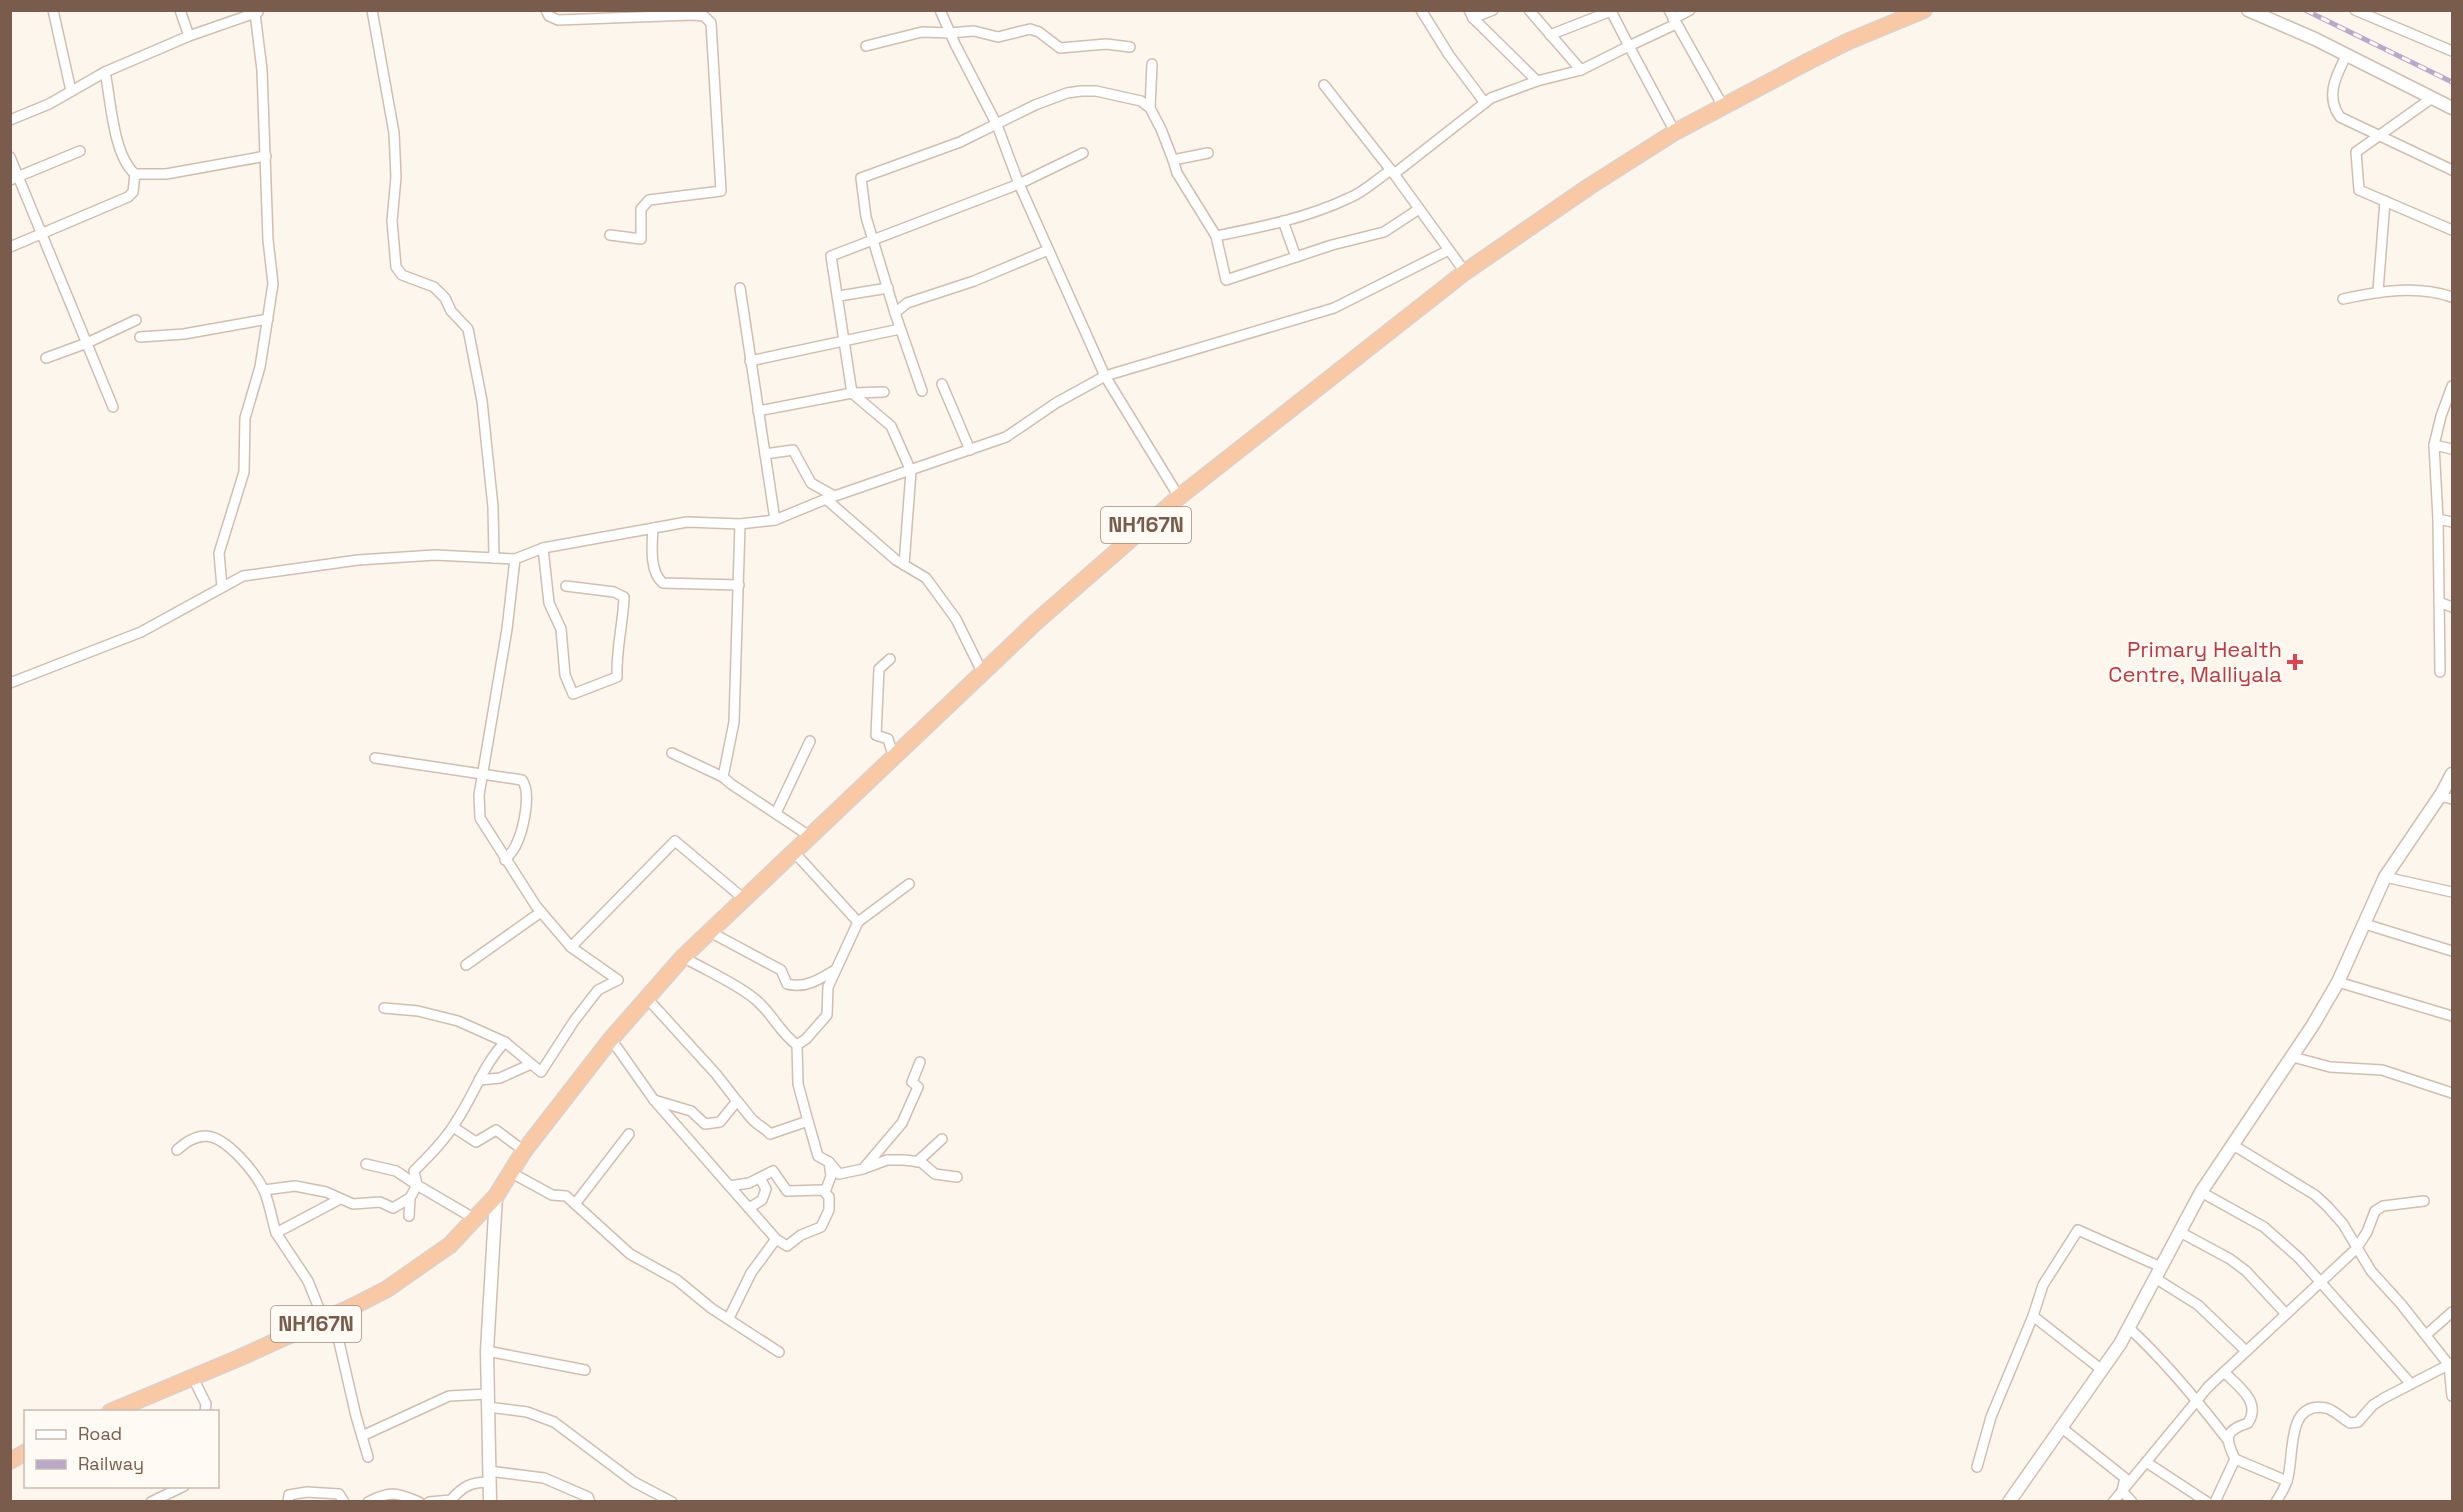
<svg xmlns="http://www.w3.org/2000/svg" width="2463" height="1512" font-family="'Space Grotesk',sans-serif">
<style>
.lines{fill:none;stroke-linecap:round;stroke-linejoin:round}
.minor-casing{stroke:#d1beb0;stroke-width:12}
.tertiary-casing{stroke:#d1beb0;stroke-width:15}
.trunk-casing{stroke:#dad1cd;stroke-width:18}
.minor{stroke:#fff;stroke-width:9}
.tertiary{stroke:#fff;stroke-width:12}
.trunk{stroke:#f9c8a4;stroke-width:15}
.rail-casing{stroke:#b9a8c9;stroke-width:5}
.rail{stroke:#fffaf3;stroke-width:3;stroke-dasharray:9;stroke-linecap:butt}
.health-dot{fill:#e0444e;stroke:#fffaf3;stroke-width:2}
.labels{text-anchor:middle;stroke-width:5;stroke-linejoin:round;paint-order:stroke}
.shield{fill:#fffaf3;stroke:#a28b7f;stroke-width:1.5}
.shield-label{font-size:21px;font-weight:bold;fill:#7a5c4d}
.health-label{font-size:22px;fill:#be3a42;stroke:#fffaf3;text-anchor:end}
</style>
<rect width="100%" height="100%" fill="#fdf6ec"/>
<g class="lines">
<!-- minor casing -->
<g class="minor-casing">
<g id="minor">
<polyline points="53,10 71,91"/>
<polyline points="180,10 189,36"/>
<polyline points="372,10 394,133 396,177 392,221 396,267 402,275 434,287 445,298 451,311 468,329 482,401 493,507 494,558"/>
<polyline points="546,10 549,16 558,20 691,15 704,16 711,23 721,191 649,200 641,209 641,239 610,235"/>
<polyline points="940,10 955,44 997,125 1019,184 1105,376 1334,308 1449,250"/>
<polyline points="1421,10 1449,55 1485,103"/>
<polyline points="1469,10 1473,18 1537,81"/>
<polyline points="1529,10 1581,70"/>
<polyline points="1669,10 1724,108"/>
<polyline points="2355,10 2452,51"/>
<polyline points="1473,18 1493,10"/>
<polyline points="1673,19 1690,10"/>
<polyline points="866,46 922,32 949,33 974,31 998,37 1030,29 1039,32 1060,48 1106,44 1130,47"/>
<path d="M2346,56c-10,20 -21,40 -6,61l112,53"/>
<path d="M105,72c6,29 8,83 30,102h31l100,-18"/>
<polyline points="1324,85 1394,174 1465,272"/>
<polyline points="2432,98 2356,152 2359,190 2452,230"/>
<polyline points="1150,108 1152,64"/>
<polyline points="10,120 49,104 105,72 189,36 258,12"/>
<polyline points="1675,132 1629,46 1676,24"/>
<path d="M1208,153l-35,7 4,13 39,63c45,-9 91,-18 133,-38 15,-6 28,-19 42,-28"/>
<polyline points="10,157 113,407"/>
<polyline points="1394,174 1491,98 1537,81 1581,70 1629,46 1611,11 1550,35"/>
<polyline points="10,180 80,151"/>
<polyline points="1283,221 1296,257 1332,245 1384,232 1419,209"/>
<polyline points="1216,236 1226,280 1296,257"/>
<polyline points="10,247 128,197 133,192 135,174"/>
<polyline points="1048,250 974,281 907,303 895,313 866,217 861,178 960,142 1035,105 1067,93 1081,91 1096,91 1141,101 1150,108 1161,129 1173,160"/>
<polyline points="740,288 775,520"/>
<polyline points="2378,291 2385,201"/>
<polyline points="839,296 888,288"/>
<path d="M2343,299c36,-8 75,-14 109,-2"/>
<polyline points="895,313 922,391"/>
<polyline points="140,337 184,334 268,319"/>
<polyline points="46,358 87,343 136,320"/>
<polyline points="750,361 900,329"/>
<polyline points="942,384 970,450"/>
<polyline points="884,392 852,393 891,426 911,471 904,565"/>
<polyline points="758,411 852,393 831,256 1019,184 1083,153"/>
<polyline points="2434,445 2452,449"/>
<polyline points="765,454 793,450 811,483 834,496"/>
<polyline points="826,499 896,560 926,578 956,619 983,674"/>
<polyline points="2438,519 2452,522"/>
<polyline points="740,524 734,722 723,777 731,784 811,837"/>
<path d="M653,528c-1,16 -4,44 10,55l76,2"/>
<path d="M543,548l6,55 12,26 4,46 8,19 44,-17c-1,-29 6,-52 7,-80l-10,-5 -48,-6"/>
<polyline points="222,587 219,553 244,472 245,418 260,367 273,284 268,240 262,70 255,13"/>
<polyline points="2439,602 2452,607"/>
<polyline points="890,659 879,669 876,735 888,739 894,758"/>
<polyline points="2440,672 2438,519 2434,445 2441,416 2452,386"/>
<polyline points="10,683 141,632 243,576 358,560 435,555 515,559 543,548 687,522 740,524 775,520 826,499 1006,437 1056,403 1105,376 1179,497"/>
<polyline points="672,753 723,777"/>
<path d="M375,758l147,22c10,13 1,51 -6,65 -2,5 -7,10 -11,15"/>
<polyline points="2440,796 2452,799"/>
<polyline points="776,813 810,741"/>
<polyline points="794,852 858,922 909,884"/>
<polyline points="2385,877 2452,892"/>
<polyline points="2365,924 2452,951"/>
<path d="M710,932l71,38 6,14c18,5 33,-5 48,-14"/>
<polyline points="571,947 675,841 744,899"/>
<path d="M683,957c22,13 55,27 73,43 16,13 24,33 41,45"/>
<polyline points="466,965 541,912"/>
<polyline points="2338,982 2452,1016"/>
<polyline points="646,997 716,1074 737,1101"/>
<polyline points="384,1008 418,1011 458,1021 505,1042"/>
<polyline points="611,1039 654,1100 776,1239 787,1246 801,1235 821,1227 829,1210 829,1197 823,1190 787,1191 773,1171 749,1183 729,1186"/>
<polyline points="2293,1057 2330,1067 2382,1070 2452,1093"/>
<polyline points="479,1080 500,1078 531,1064"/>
<path d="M654,1100l37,11 14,13 15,-2 17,-21c6,6 12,16 17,20 5,5 11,7 16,13l38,-13 -10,-37 -1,-39 9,-6 21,-24 1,-28 30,-65"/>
<polyline points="808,1121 818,1156 829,1162 831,1176 825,1192"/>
<polyline points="453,1127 476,1142 496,1130 524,1151"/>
<polyline points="2233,1145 2315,1195 2327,1206 2343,1224 2371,1271 2401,1304 2449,1365 2452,1396"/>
<path d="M177,1150c8,-7 17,-14 29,-14 21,1 51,38 59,57 5,13 7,27 11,40l64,-34"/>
<polyline points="829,1162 839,1174 863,1169 902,1123 918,1087 912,1082 920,1062"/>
<polyline points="917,1162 942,1139"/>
<polyline points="366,1164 396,1171 417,1185 410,1198 409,1216"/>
<polyline points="865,1168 887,1160 904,1160 921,1162 935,1174 957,1177"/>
<polyline points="510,1172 552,1195 566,1196 575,1204 629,1134"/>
<polyline points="264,1190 295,1186 326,1192 353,1204 380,1202 393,1208 410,1198"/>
<polyline points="2201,1192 2264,1227 2299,1258 2411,1384"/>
<polyline points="575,1204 630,1254 677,1280 711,1308 779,1352"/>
<polyline points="749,1208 762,1200 766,1189 760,1178"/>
<path d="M475,1219l-58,-34 -3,-14c17,-17 33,-33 45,-54 16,-25 25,-53 46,-75l36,30 33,-51 24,-31 20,-10 -47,-33 -35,-41 -56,-88 -1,-23 28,-166 8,-70"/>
<polyline points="2180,1232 2230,1259 2246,1271 2286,1314"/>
<polyline points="276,1233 308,1281 324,1321 333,1330 339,1342 356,1416 368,1457"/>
<polyline points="2155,1278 2198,1305 2246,1351"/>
<polyline points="2033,1316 2102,1370"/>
<polyline points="729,1318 751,1273 776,1239"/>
<path d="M2129,1328c37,34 68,72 98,111"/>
<polyline points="2426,1335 2452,1312"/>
<polyline points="487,1351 585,1370"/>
<path d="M2224,1372c14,14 38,30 24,51 -24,8 -23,15 -13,36l52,22"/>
<polyline points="193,1378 206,1404 205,1412"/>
<polyline points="488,1407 527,1412 554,1422 634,1482 672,1502"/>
<polyline points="2062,1428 2125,1478 2122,1491 2132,1502"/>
<polyline points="362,1436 449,1396 488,1394"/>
<polyline points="2146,1462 2207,1502"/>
<polyline points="1977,1467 1991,1417 2033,1316 2043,1285 2078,1230 2161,1267"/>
<polyline points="489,1471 544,1478 588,1497 590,1502"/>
<polyline points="151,1502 184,1486"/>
<polyline points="288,1502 289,1495 307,1492 339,1494 344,1502"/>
<path d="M368,1502c22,-11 29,-10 51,0"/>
<path d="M429,1502l22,-2c12,-14 20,-18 39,-18"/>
<polyline points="2113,1502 2208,1387 2356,1249 2367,1232 2375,1211 2383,1206 2424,1201"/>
<polyline points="2215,1502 2235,1459"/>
<path d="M2276,1502c4,-7 9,-14 11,-21 8,-24 -2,-81 39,-73 10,3 15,10 24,15l8,-1 15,-17 11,-7 68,-35"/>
</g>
</g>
<!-- tertiary casing -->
<g class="tertiary-casing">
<g id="tertiary">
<polyline points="2248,10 2315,39 2452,108"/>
<polyline points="490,1502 487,1351 496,1196"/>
<polyline points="2009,1502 2120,1344 2201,1192 2313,1025 2338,982 2385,877 2442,793 2452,774"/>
</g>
</g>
<!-- trunk casing -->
<g class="trunk-casing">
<g id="trunk">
<polyline points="110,1412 239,1358 354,1306 387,1289 450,1245 496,1196 524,1151 611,1039 683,957 1037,621 1179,497 1465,272 1590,186 1675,132 1809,61 1849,41 1924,10"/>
<polyline points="10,1461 26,1452"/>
</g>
</g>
<!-- minor -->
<use href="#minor" class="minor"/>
<!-- tertiary -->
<use href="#tertiary" class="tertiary"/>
<!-- trunk -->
<use href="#trunk" class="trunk"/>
<!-- rail casing -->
<g class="rail-casing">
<polyline id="rail" points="2305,10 2452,82"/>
</g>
<!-- rail -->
<use href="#rail" class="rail"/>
</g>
<!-- markers -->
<path class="health-dot" d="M2292 653h6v6h6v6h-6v6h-6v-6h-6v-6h6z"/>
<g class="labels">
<!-- shield labels -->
<g class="shield">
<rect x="1101" y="507" width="90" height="36" rx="4.5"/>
<rect x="271" y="1306" width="90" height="36" rx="4.5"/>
</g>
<g class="shield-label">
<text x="1146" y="532">NH167N</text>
<text x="316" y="1331">NH167N</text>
</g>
<!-- health labels -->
<g class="health-label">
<text x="2282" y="657">Primary Health<tspan x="2282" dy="25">Centre, Malliyala</tspan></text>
</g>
</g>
<!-- border -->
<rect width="2463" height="1512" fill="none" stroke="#7a5c4d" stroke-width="24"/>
<!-- legend -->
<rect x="24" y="1410" width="195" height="78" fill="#fffaf3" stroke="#cabbb1" stroke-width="1.5"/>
<rect x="36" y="1430" width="30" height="9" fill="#ffffff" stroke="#cabbb1" stroke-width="1.5"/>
<text x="78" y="1440" font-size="18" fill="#7a5c4d">Road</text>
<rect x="36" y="1460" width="30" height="9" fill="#b9a8c9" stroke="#cabbb1" stroke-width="1.5"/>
<text x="78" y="1470" font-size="18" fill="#7a5c4d">Railway</text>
</svg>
